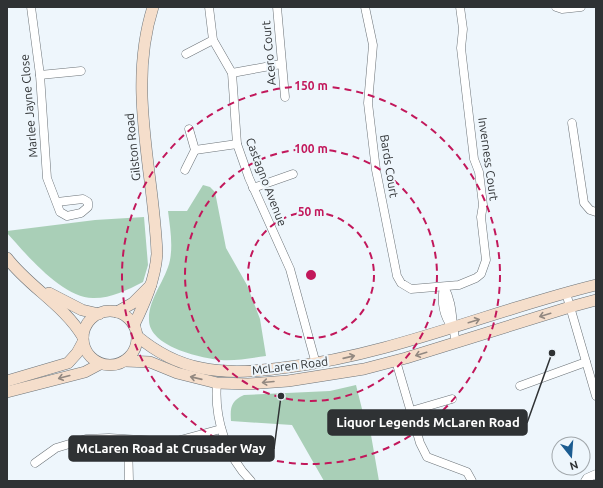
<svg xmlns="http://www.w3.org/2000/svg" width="603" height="488" font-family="Ubuntu,sans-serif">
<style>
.park{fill:#a9cfb7}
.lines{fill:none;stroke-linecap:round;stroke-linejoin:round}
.street-casing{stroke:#6c7378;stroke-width:9}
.secondary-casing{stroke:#6c7378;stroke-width:12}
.street{stroke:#fff;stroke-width:8}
.secondary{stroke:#f5decb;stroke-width:11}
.oneway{stroke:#928880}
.ring{fill:none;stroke:#c2185b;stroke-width:2;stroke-dasharray:7 5}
.labels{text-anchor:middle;stroke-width:4;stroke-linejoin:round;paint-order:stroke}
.street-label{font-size:12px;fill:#2f3234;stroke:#eef6fc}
.centre{fill:#c2185b;stroke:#eef6fc;stroke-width:2}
.ring-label{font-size:12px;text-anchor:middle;font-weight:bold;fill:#c2185b;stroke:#eef6fc;stroke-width:4;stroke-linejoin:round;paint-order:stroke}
.leader{fill:none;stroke:#2f3234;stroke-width:1.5}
.callout-dot{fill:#2f3234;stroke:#eef6fc;stroke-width:1.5}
.callout{fill:#2f3234;stroke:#2f3234;stroke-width:1.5}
.callout-label{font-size:13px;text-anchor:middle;font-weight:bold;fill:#fff}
</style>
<rect width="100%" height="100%" fill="#eef6fc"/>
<!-- park -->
<g class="park">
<path d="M203,185l7,2 5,5 11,56 21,37 13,34 6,37c-14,2 -31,5 -45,4 -22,-2 -72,-14 -72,-40 -1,-21 17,-40 21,-60 3,-16 0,-33 -2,-49h19z"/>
<path d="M144,217l4,48 -5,17c-16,8 -31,16 -49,16 -31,1 -68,-44 -87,-65v-2l88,-11z"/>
<path d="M356,385l9,36 6,14 8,46h-55l-32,-56 -61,-4c-1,-14 0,-20 13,-26l86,-4z"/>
</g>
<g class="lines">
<!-- street casing -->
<g class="street-casing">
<g id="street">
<polyline points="31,7 40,75 47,178 60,212 67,216 81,213 88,207 88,202 83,199 57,202"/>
<polyline points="209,7 213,40 232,73 237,144 249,178 290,269 316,364"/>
<polyline points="277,7 285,97"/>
<polyline points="365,7 373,45 368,103 376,170 397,276 401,283 411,289 459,285 476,278 481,274 486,260 481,217 483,205 479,172 474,159 461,48 463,29 460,7"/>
<polyline points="556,7 562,9 581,7"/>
<polyline points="186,54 213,40"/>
<polyline points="232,73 281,64"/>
<polyline points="40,75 81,71"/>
<polyline points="572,123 584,203 590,210 596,212"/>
<polyline points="195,150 237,144"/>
<polyline points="185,170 195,150 189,129"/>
<polyline points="253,188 293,174"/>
<path d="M444,287c10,17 7,37 12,55"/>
<path d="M444,287c-3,15 -1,28 8,40"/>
<polyline points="566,293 596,396"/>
<polyline points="396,361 420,443 427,457 467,472 472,481"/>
<path d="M217,383c-3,35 9,73 34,98"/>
<polyline points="520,386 586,362"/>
<polyline points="411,411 452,399"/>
<polyline points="128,440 129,481"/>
<polyline points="35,463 56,448 86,439 109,438 173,442 221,429"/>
<polyline points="585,481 587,478 596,474"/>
</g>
</g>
<!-- secondary casing -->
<g class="secondary-casing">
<g id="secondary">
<path d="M7,258c22,29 57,47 76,79"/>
<polyline points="49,293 82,310 99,314"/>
<circle cx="110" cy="338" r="27"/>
<polyline points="117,312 133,303 151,285"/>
<path d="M134,325c11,-23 21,-45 23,-71 -3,-82 -30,-166 -4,-247"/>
<path d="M137,336c19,16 39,27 64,32 29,6 59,3 88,-1 105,-13 204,-57 307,-82"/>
<polyline points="125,361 150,362 177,373 217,383 248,384 288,381 364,369 406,358 570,307 596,300"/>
<polyline points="7,381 68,363 77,353 83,342"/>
<polyline points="7,392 85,372 100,364"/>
</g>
</g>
<!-- street -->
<use href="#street" class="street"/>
<!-- secondary -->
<use href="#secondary" class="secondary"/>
</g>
<!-- one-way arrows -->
<defs><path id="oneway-shaft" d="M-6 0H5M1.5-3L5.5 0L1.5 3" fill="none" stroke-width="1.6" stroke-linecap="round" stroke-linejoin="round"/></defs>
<g class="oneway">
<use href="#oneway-shaft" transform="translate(545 315) rotate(163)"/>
<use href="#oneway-shaft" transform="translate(474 321) rotate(-17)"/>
<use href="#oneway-shaft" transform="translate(421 354) rotate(163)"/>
<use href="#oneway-shaft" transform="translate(349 357) rotate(-13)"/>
<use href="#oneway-shaft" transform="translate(64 377) rotate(165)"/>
<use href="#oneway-shaft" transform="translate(196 378) rotate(-167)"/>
<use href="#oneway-shaft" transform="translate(268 382) rotate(175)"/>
</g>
<!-- distance rings -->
<g class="ring">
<circle cx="311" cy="275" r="63"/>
<circle cx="311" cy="275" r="126"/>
<circle cx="311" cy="275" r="189"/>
</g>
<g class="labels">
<!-- street labels -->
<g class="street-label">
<text transform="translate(269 53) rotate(-95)" y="4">Acero Court</text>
<text transform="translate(29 106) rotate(-95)" y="4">Marlee Jayne Close</text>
<text transform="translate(133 147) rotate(-96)" y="4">Gilston Road</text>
<text transform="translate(488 159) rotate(82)" y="4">Inverness Court</text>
<text transform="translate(389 166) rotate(81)" y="4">Bards Court</text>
<text transform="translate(266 182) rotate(69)" y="4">Castagno Avenue</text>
<text transform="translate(290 366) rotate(-7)" y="4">McLaren Road</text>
</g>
</g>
<circle cx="311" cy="275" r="6" class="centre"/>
<g class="ring-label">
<text x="311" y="90">150 m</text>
<text x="311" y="153">100 m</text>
<text x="311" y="216">50 m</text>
</g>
<!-- callouts -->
<path class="leader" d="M552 353L527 423M281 396L274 449"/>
<g class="callout-dot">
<circle cx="552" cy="353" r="4"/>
<circle cx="281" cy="396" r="4"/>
</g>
<g class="callout">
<rect x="328" y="410" width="199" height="25" rx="4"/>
<rect x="69" y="436" width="205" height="25" rx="4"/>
</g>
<g class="callout-label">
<text x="428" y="427">Liquor Legends McLaren Road</text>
<text x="171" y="453">McLaren Road at Crusader Way</text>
</g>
<!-- border -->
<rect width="603" height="488" fill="none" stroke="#2f3234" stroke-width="16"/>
<!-- north arrow -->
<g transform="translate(571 456) rotate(163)"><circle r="19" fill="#eef6fc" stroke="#a2a8ac"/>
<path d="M0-3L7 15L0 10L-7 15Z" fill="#1b5c91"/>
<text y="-6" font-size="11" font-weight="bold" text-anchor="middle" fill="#2f3234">N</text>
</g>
</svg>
